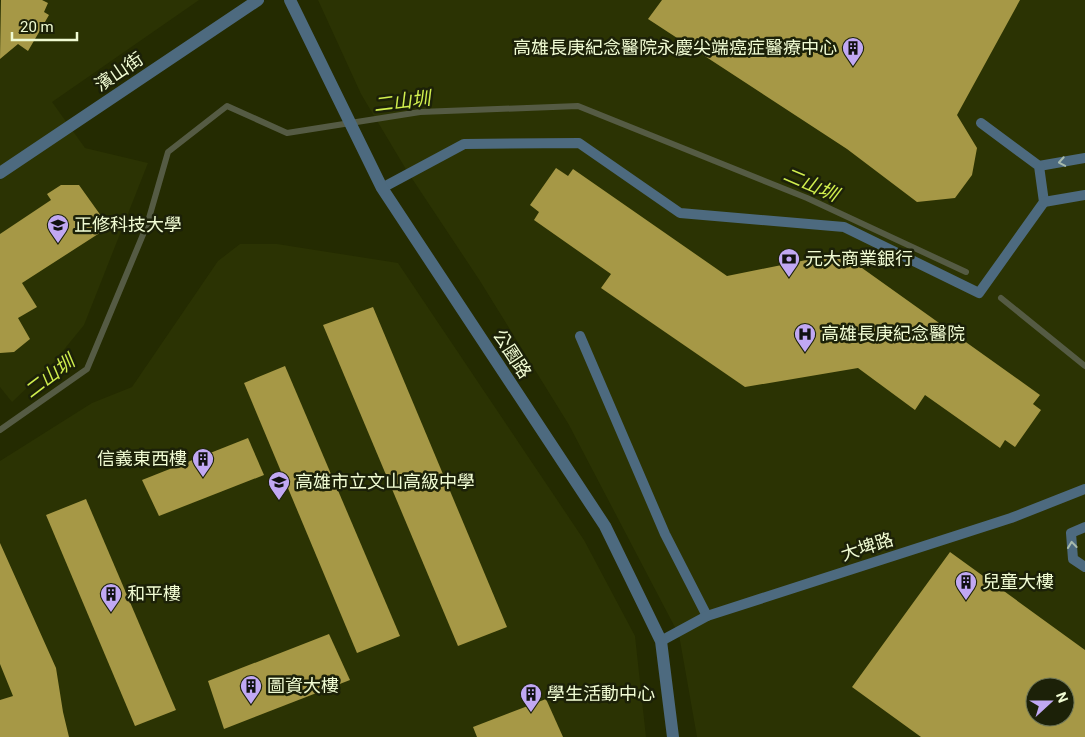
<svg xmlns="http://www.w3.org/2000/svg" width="1085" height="737" font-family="Roboto,'Noto Sans TC',sans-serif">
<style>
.built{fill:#2b3303;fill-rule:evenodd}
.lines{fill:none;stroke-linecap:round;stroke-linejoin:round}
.stream{stroke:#555b44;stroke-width:6}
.building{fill:#a69846;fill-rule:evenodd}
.lane{stroke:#4d6a7f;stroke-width:10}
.street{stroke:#4d6a7f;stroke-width:12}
.oneway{stroke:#a7baad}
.labels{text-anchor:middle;stroke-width:5;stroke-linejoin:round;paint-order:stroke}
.poi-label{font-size:18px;fill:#f0fbd3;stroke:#1c2108;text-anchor:start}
.street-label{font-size:18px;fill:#f0fbd3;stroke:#1c2108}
.water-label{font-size:19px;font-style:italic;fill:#d1ef4e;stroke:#1c2108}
</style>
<rect width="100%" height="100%" fill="#242b01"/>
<!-- built -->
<g class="built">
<polygon points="0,0 199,0 52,102 85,148 148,163 84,325 53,363 12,402 0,387"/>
<path d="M318,0h767v737h-388l-18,-102 -110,-210 -89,-144 -73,-110 -46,-77zM1035,687h30v30h-30z"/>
<polygon points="240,244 277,244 398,263 584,540 635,636 646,737 0,737 0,461 92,403 132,387 218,261"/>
</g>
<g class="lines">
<!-- stream -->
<g class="stream">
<polyline points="1001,298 1085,366"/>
<polyline points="0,430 87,369 147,225 168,152 227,106 287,133 420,112 578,106 807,198 966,272"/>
</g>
</g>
<!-- building -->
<g class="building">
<polygon points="1,0 42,0 48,3 44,12 49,15 28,51 18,44 0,59"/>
<polygon points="662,0 1020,0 957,115 977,148 972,175 955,198 917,202 847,149 648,19"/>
<polygon points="556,168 568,176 573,169 727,276 841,253 1040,395 1033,404 1041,410 1015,447 1005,440 1000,448 925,395 915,410 858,368 745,387 601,288 611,274 534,220 539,212 530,205"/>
<polygon points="61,185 79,185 109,227 22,283 37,307 18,318 30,339 14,352 0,353 0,234 51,200 47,194"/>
<polygon points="373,307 507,627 458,646 323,325"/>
<polygon points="285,366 400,636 357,653 244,383"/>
<polygon points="248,438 264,475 159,516 142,480"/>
<polygon points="86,499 176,710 135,726 46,515"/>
<polygon points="0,543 56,668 63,712 69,737 0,737 0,700 13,696 0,664"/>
<path d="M950,552l135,98v87h-164l-69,-50zM1035,687h30v30h-30z"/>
<polygon points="329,634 350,680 224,729 208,681"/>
<polygon points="546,699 563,737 477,737 473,727"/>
</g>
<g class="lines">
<!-- lane -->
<g class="lane">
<polyline points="1039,166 1085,158"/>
<polyline points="382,188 464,144 579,143 680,213 844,227 979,293 1044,202 1039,166 981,123"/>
<polyline points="1044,202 1085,195"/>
<polyline points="580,336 665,534 707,616"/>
<polyline points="1085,527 1071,533 1073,559 1085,567"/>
<polyline points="661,641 707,616 1011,518 1085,489"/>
</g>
<!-- street -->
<g class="street">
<polyline points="290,0 382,188 605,526 661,641 673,737"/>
<polyline points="0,173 258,0"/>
</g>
</g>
<!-- one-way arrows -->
<defs><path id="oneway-chevron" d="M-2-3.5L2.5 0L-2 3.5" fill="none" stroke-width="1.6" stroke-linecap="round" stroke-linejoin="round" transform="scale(1.25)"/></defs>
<g class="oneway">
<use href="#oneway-chevron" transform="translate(1062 162) rotate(170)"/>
<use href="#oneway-chevron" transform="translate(1072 545) rotate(-96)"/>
</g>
<!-- icons -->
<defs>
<g id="building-pin" transform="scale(1.125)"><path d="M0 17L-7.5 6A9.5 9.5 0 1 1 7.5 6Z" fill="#c1a8f3" stroke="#1c2108"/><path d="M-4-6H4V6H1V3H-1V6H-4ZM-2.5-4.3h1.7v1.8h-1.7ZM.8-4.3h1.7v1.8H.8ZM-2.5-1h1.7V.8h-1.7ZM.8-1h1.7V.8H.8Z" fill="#111"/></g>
<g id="university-pin" transform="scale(1.125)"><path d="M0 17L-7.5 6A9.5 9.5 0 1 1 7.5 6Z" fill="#c1a8f3" stroke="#1c2108"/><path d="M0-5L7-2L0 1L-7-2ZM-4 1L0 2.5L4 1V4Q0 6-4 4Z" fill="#111"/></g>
<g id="bank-pin" transform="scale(1.125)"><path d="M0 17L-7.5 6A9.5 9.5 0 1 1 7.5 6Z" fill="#c1a8f3" stroke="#1c2108"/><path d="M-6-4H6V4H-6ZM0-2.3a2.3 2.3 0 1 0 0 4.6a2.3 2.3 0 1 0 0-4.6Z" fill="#111"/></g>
<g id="hospital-pin" transform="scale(1.125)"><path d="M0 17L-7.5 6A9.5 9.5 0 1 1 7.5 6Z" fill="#c1a8f3" stroke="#1c2108"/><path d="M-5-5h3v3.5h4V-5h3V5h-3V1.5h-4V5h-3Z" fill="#111"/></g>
<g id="school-pin" transform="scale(1.125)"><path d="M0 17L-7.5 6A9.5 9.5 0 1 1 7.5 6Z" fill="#c1a8f3" stroke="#1c2108"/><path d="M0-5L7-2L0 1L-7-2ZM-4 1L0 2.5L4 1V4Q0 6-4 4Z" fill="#111"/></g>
</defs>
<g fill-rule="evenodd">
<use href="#building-pin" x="853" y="48"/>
<use href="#university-pin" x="58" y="225"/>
<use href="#bank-pin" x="789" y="259"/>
<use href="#hospital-pin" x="805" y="334"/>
<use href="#building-pin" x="203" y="459"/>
<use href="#school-pin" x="279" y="482"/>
<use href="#building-pin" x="966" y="582"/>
<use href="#building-pin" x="111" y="594"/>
<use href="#building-pin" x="251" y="686"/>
<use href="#building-pin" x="531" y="694"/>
</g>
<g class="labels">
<!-- poi labels -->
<g class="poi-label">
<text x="837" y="54" text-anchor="end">高雄長庚紀念醫院永慶尖端癌症醫療中心</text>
<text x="74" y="231">正修科技大學</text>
<text x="805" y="265">元大商業銀行</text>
<text x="821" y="340">高雄長庚紀念醫院</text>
<text x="187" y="465" text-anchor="end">信義東西樓</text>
<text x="295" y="488">高雄市立文山高級中學</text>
<text x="982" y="588">兒童大樓</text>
<text x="127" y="600">和平樓</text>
<text x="267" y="692">圖資大樓</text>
<text x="547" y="700">學生活動中心</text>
</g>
<!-- street labels -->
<g class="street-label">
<text transform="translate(119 72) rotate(-34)" y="6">濱山街</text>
<text transform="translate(512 354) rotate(57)" y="6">公園路</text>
<text transform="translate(867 547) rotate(-18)" y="6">大埤路</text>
</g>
<!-- water labels -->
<g class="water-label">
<text transform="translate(402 101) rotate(-7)" y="7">二山圳</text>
<text transform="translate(811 184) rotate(23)" y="7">二山圳</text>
<text transform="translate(49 376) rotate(-37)" y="7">二山圳</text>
</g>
</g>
<!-- north arrow -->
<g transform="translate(1050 702) rotate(69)"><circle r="24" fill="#1c2108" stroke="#717859"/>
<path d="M0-4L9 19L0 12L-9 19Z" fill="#c1a8f3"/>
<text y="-8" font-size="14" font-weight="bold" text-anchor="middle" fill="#f0fbd3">N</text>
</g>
<!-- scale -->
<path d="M12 32v8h65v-8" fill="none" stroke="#f0fbd3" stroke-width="2.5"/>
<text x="20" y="32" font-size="15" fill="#f0fbd3" stroke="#1c2108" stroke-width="4" paint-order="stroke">20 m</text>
</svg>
